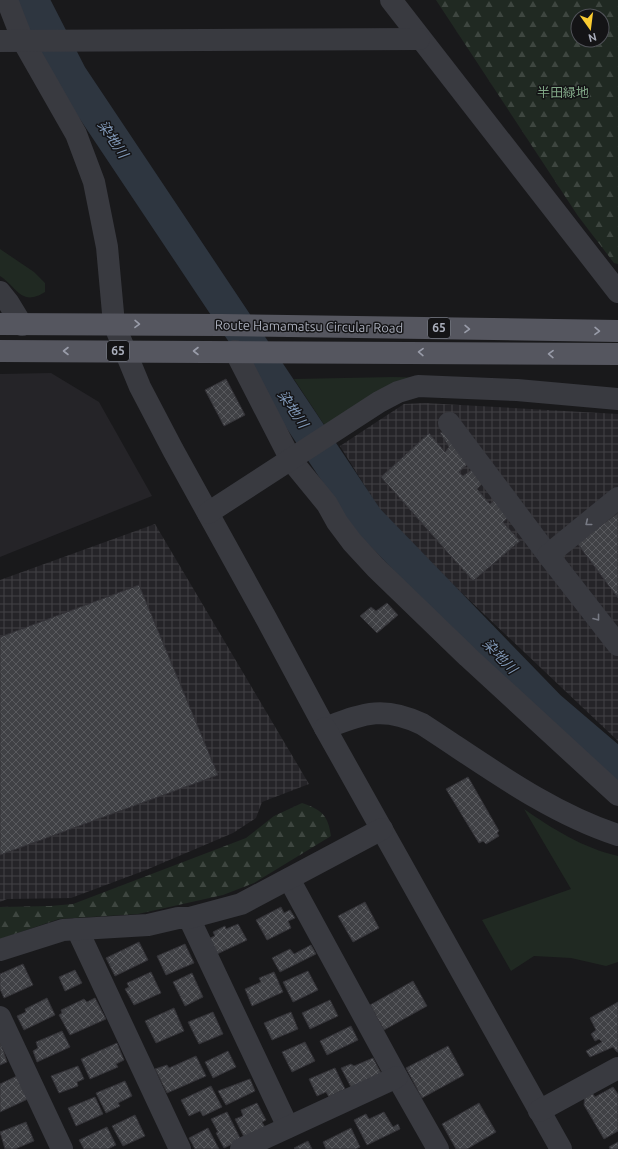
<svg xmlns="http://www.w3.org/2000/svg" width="618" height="1149" font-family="Ubuntu,'Noto Sans JP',sans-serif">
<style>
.built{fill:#252428}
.industrial{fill:url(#industrial-grid)}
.green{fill:#202922}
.forest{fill:url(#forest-firs);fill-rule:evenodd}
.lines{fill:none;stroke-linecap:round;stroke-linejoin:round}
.river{stroke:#2e3640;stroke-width:33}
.building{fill:url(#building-cross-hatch);stroke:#333237}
.minor{stroke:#393a40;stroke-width:22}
.major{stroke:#55565f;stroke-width:22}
.oneway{stroke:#999ca9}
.oneway2{stroke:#777a84}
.labels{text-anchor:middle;stroke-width:3;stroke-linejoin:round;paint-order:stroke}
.shield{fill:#141416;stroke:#7d808a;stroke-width:1}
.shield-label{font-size:12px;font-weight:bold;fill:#aaaebb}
.park-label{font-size:13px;fill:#81a787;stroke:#141416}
.street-label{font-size:13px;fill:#aaaebb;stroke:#141416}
.water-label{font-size:14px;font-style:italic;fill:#8098b7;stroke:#141416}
</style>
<defs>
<pattern id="industrial-grid" width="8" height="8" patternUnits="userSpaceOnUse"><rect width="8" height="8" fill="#252428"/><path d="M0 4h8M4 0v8" fill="none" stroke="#424145"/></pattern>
<pattern id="forest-firs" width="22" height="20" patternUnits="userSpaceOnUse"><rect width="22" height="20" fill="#202922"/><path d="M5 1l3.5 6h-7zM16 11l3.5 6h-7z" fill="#3e4640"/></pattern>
<pattern id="building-cross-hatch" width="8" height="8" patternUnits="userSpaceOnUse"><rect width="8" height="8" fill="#404145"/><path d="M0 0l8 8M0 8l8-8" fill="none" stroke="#595a5e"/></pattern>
</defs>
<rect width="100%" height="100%" fill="#19191b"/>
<!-- built -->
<polygon class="built" points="51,373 99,402 152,496 0,557 0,374"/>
<!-- industrial -->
<g class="industrial">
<polygon points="425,403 618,414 618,741 388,523 340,446 404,404"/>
<polygon points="155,524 309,784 262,802 256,818 233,833 146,870 71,898 7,899 0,902 0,580"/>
</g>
<!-- green -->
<g class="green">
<path d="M0,249l34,23 11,11v9c-24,15 -28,-5 -45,-16z"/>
<polygon points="393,377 434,378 327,429 294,379"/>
<path d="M524,809c29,20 59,39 94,47v106l-12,4 -35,-8 -37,-2 -23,15 -29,-51 89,-31z"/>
</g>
<!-- forest -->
<g class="forest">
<path d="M436,0h182v264l-4,-1 -36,-47zM578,16h24v24h-24z"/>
<path d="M302,803c20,7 26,12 29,33l-77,47 -31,12 -85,19 -79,5 -59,20v-32l50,-1 23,-2 173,-66 28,-22z"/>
</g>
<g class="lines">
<!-- river -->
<polyline class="river" points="32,0 71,76 367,519 549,707 618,766"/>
</g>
<!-- building -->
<g class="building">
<polygon points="226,379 245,415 224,426 205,390"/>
<polygon points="446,430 469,463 459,472 463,476 471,470 483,483 477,489 490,504 499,496 514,513 503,522 520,541 473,581 381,477 429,433 445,452 449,447 440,433"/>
<polygon points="618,513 618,598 577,543"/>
<polygon points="139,585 218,775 0,855 0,637"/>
<polygon points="387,603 398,615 377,633 360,616 371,607 376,611"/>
<polygon points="468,777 499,831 497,833 499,836 486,844 483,841 479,843 446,789"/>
<polygon points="365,902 379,928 353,942 338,916"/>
<polygon points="281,907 284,913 290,910 295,918 288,921 291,928 267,940 256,920"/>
<polygon points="238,924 247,940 217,954 210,938 215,936 213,932 225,926 226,929"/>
<polygon points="139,942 148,960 115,976 106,958"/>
<polygon points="185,944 194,963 166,975 157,956"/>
<polygon points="311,945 316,954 280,972 272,958 290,949 294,954"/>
<polygon points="23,964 33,985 4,998 0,989 0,974"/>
<polygon points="75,970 82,983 65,991 59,977"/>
<polygon points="308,971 318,990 293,1002 283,982"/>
<polygon points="151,972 161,993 134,1005 125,989 129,987 127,983"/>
<polygon points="274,972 283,992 252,1006 245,989 261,982 259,978"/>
<polygon points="192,973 203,997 185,1006 173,982"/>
<polygon points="413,981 427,1006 384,1030 370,1005"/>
<polygon points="47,998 55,1015 24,1030 17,1016 26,1012 25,1009"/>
<polygon points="95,998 106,1019 70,1035 59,1015 62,1013 61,1010 84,999 87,1002"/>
<polygon points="330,1000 338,1016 310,1029 302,1013"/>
<polygon points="618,1002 618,1052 617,1052 613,1047 590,1057 586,1051 602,1042 599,1039 595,1041 591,1034 596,1030 590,1018"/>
<polygon points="174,1008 184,1031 156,1043 145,1021"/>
<polygon points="213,1012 223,1034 199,1044 188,1022"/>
<polygon points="291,1012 298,1029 272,1040 264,1023"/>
<polygon points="351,1026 358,1040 327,1055 320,1041"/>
<polygon points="62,1031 70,1047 37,1062 33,1051 38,1048 36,1042"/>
<polygon points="0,1040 7,1062 0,1065"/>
<polygon points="305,1042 315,1061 292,1072 282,1052"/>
<polygon points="117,1043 124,1060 116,1064 118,1067 90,1079 81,1059"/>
<polygon points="448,1046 464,1075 422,1098 406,1068"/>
<polygon points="228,1051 236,1067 213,1078 205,1062"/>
<polygon points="196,1056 206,1076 167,1093 155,1069 167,1065 169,1068"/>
<polygon points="373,1058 382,1075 352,1089 341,1068 351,1064 354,1066"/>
<polygon points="78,1066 84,1079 77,1082 78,1086 59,1093 51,1076"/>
<polygon points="335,1068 345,1089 329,1097 326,1092 317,1096 309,1079"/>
<polygon points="19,1075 30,1098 0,1112 0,1084"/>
<polygon points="250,1079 255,1091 226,1105 218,1091"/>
<polygon points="125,1081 132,1096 118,1103 120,1106 106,1113 96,1093"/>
<polygon points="211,1086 222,1107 203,1116 200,1111 189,1116 181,1100"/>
<polygon points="613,1087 618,1094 618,1131 604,1139 584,1105 585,1094 591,1091 595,1097"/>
<polygon points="95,1097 103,1114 76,1126 68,1108"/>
<polygon points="257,1103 266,1120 262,1122 266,1129 245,1139 235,1119 243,1116 241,1110"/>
<polygon points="479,1103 496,1132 467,1149 456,1149 442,1124"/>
<polygon points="227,1112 241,1140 224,1148 216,1133 218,1132 211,1119"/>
<polygon points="384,1112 393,1127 398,1124 400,1129 367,1145 354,1120 366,1114 369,1119"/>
<polygon points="135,1115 145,1136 123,1146 112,1126"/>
<polygon points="26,1122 34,1141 15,1149 5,1149 0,1132"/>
<polygon points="107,1127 116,1145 108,1149 84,1149 79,1140"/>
<polygon points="208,1128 219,1149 195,1149 189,1138"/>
<polygon points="351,1128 360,1147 356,1149 326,1149 323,1142"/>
<polygon points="308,1141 312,1149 295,1149 294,1148"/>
<polygon points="618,1142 618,1149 610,1149 609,1147"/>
</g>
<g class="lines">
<!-- minor -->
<g class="minor">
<path d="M7,0l16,41 53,93 18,48 13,65 7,77 26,63 33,63 94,170 58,108c38,-14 57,-23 97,-4 62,40 125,88 196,111"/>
<polyline points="391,0 618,292"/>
<polyline points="0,41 419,39"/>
<polyline points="0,292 8,302 22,325"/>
<polyline points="235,351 291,460 327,504 337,522 352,542 376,568 468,657 618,795"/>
<polyline points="449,423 548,555"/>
<polyline points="618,498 548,555 618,645"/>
<polyline points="208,513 379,402 398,392 418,386 517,390 618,399"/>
<polyline points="325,728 561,1149"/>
<polyline points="289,879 397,1077 438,1149"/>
<polyline points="189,918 288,1127"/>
<polyline points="77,929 180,1149"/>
<polyline points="0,950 63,930 148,925 178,918 189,918 241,904 382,829"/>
<polyline points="0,1017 62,1149"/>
<polyline points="539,1111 618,1068"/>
<polyline points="241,1149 397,1077"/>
</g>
<!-- major -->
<g class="major">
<polyline points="0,324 220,325 618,331"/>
<polyline points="0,351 618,354"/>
</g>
</g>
<!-- one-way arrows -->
<defs><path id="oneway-chevron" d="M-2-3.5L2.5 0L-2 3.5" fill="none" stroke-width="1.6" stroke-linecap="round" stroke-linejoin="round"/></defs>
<g class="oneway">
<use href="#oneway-chevron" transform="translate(137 324) rotate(1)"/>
<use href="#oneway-chevron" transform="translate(467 329) rotate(1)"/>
<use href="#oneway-chevron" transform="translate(597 331) rotate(1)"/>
<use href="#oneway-chevron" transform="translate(66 351) rotate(-180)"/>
<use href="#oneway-chevron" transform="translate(196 351) rotate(180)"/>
<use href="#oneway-chevron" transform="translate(421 352) rotate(-179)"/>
<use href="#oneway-chevron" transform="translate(551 354) rotate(-179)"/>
</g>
<g class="oneway2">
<use href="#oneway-chevron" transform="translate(588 523) rotate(141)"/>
<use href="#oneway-chevron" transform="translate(597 618) rotate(52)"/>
</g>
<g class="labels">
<!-- shield labels -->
<g class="shield">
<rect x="428" y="318" width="22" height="20" rx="3"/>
<rect x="107" y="341" width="22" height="20" rx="3"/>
</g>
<g class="shield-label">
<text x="439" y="332">65</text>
<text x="118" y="355">65</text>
</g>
<!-- park labels -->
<g class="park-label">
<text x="563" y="97">半田緑地</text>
</g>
<!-- street labels -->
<g class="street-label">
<text transform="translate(309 326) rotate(1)" y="5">Route Hamamatsu Circular Road</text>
</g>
<!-- water labels -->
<g class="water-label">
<text transform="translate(113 139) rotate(56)" y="5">染地川</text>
<text transform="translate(293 409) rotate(56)" y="5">染地川</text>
<text transform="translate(500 656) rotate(46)" y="5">染地川</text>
</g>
</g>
<!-- north arrow -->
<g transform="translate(590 28) rotate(166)"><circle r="19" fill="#141416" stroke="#505258"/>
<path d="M0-3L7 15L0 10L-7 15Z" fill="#fbcc31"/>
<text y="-6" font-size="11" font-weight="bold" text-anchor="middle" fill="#aaaebb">N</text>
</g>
</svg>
